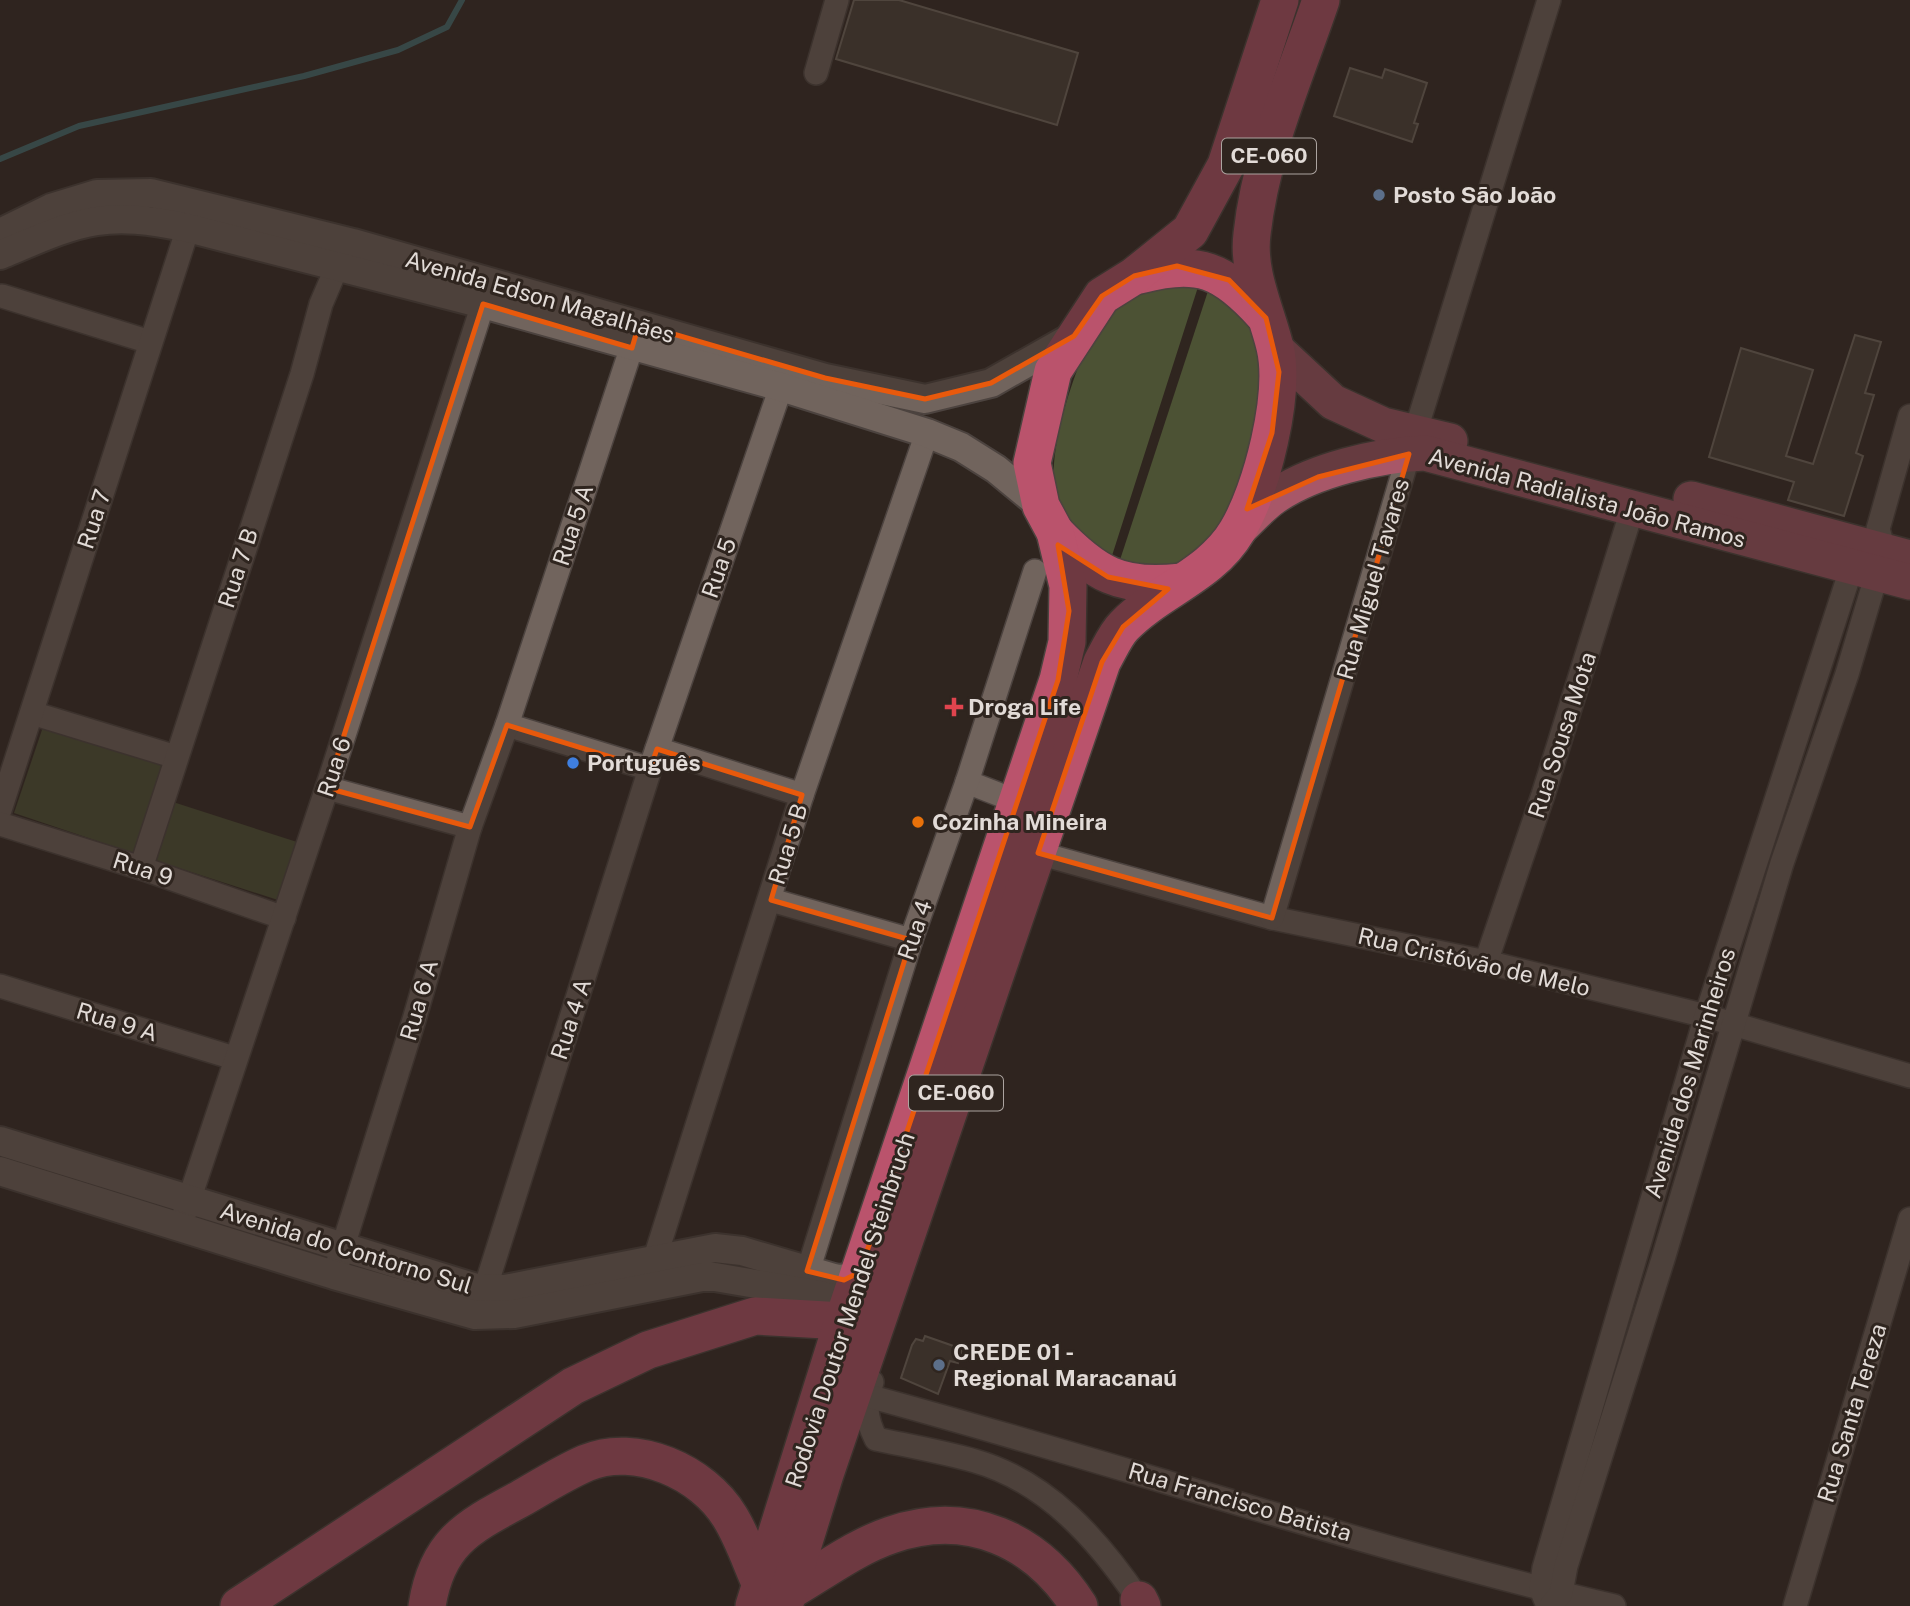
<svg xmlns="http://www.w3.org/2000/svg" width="1910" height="1606" font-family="'Public Sans',sans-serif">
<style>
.green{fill:#4c5234}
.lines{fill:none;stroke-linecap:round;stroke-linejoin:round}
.stream{stroke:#427277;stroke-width:6}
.building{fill:#483f36;stroke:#776d63;stroke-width:2}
.minor-casing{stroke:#4c433f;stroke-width:26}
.tertiary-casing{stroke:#4c433f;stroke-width:32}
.primary-casing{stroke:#4c433f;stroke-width:38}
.trunk-casing{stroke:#4c433f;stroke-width:40}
.minor{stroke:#71645d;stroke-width:23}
.tertiary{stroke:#71645d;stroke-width:28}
.primary{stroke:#a85768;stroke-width:35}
.trunk{stroke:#ba536c;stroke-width:37}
.marked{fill:none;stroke:#e8590c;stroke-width:5;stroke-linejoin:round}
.service-dot{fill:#5c6f8a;stroke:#2f251f;stroke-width:2.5}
.health-dot{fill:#e0444e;stroke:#2f251f;stroke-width:2.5}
.shop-dot{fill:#3f7fe0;stroke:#2f251f;stroke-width:2.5}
.food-dot{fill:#e8710a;stroke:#2f251f;stroke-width:2.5}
.labels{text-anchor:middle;stroke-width:6;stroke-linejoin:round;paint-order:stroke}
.shield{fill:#2f251f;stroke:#aca4a0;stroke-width:2}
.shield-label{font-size:21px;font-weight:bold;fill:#e2dbd7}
.poi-label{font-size:23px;font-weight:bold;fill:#e2dbd7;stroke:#2f251f;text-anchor:start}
.street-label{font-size:23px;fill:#e2dbd7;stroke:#2f251f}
</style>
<rect width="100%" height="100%" fill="#2f251f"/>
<!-- green -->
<g class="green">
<path d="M1178,282l20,5 -88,275c-23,-23 -48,-43 -55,-76 -7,-33 17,-109 32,-139 7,-16 23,-35 37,-46 16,-13 35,-15 54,-19z"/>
<polygon points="1209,288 1242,312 1253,333 1267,395 1234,499 1225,523 1194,555 1172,568 1118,566"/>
<polygon points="44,724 163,764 133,853 14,813"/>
<polygon points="173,802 297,842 278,900 154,860"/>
</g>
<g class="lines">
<!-- stream -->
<polyline class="stream" points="0,159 79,126 304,76 398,50 447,27 462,0"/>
</g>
<!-- building -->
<g class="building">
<polygon points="854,0 899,0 1078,53 1057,125 836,59"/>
<polygon points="1350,68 1382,78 1385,69 1427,83 1414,123 1418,124 1412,142 1334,116"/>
<polygon points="1855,335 1881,342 1865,393 1874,395 1856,453 1863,456 1844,516 1788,500 1794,482 1709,457 1741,348 1813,370 1786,456 1813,464"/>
<polygon points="925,1336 962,1349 958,1363 950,1361 938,1394 901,1378 912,1345 916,1339 923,1341"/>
</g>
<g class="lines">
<!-- minor casing -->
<g class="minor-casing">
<g id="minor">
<polyline points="816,73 837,0"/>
<polyline points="2,296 150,342"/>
<polyline points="32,713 176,757"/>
<polyline points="507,725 650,769"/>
<polyline points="657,749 802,795"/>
<polyline points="967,782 1016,801"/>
<polyline points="327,788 470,827"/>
<polyline points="0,810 188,228"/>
<polyline points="0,824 141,868 284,918"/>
<polyline points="1038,853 1272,918 1486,962 1706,1016 1910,1076"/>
<polyline points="141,868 302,374 321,304 336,269"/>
<polyline points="771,900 911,940"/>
<polyline points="1272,918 1415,433 1549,0"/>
<polyline points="1486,962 1543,795 1633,507"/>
<polyline points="0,986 234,1058"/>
<polyline points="184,1215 327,788 483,304"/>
<polyline points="655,1258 802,795 927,433"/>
<polyline points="334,1275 414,1020 470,827 507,725 637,331"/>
<polyline points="803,1287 911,940 967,782 1035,571"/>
<polyline points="485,1289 650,769 781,387"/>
<path d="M872,1382c-7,24 -7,35 4,57 33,7 67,13 99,22 73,21 123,79 164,139"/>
<path d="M868,1396c249,67 494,151 746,210"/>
<polyline points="1548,1606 1541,1589 1544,1568 1706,1016 1856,554"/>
<polyline points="1551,1606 1561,1593 1566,1566 1663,1259 1782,863 1847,674 1884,550 1878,529 1910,416"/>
<polyline points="1795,1606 1910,1219"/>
</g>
</g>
<!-- tertiary casing -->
<g class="tertiary-casing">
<g id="tertiary">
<polyline points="0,233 51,208 97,194 151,193 353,243 825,378 925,399 991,383 1074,336"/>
<path d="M0,255c79,-33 101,-46 188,-27l295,76 298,83 146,46 34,14 35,22 45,37"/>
<polyline points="0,1141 476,1288 505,1289 715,1248 742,1251 837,1279 850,1278 860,1272"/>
<polyline points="0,1171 334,1275 475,1315 514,1314 702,1277 715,1277 820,1295 833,1299 846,1312"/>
</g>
</g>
<!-- primary casing -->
<g class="primary-casing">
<g id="primary">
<polyline points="1275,348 1333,402 1383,425 1450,441"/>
<polyline points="1691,499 1910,558"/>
<path d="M1237,531c12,-11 24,-25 37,-34 39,-27 104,-42 151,-44l485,129"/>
</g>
</g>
<!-- trunk casing -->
<g class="trunk-casing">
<g id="trunk">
<path d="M1140,275c59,-16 83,-5 123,39"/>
<path d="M1055,532c40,42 66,57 125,50"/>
<path d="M788,1592c33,-19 67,-45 103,-57 77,-27 146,5 188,71"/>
<polyline points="1139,1600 1142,1606"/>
<polyline points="239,1606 573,1386 648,1350 755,1316 843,1321"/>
<path d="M427,1606c10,-64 41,-79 93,-107 21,-12 43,-26 66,-36 50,-21 117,9 144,54 13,21 21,46 31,68"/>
<polyline points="754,1606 843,1321 1058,680 1067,642 1068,586 1055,532 1041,506 1032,463 1053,371 1102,296 1134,276 1190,231 1226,165 1280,0"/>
<path d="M784,1606l41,-132 277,-812c7,-12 13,-27 22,-36 35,-36 87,-51 113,-95 25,-42 49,-136 38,-184 -9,-37 -28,-74 -23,-113 9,-82 43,-157 69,-234"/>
</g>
</g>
<!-- minor -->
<use href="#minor" class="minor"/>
<!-- tertiary -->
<use href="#tertiary" class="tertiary"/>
<!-- primary -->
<use href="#primary" class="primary"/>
<!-- trunk -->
<use href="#trunk" class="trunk"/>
</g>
<!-- marked area -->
<path d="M0 0H1910V1606H0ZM1177,266l52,14 37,38 13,54 -7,61 -25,76 71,-32 91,-23 -137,464 -234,-65 64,-191 21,-35 45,-38 -60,-12 -50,-32 11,66 -11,69 -198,592 -16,8 -37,-9 104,-331 -140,-40 31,-105 -145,-46 -7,20 -143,-44 -37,102 -143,-39 156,-484 149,44 7,-24 186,54 100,21 66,-16 83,-47 28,-40 32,-20z" fill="#2f251f" fill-opacity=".55" fill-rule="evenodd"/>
<path class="marked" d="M1177,266l52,14 37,38 13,54 -7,61 -25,76 71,-32 91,-23 -137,464 -234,-65 64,-191 21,-35 45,-38 -60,-12 -50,-32 11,66 -11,69 -198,592 -16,8 -37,-9 104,-331 -140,-40 31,-105 -145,-46 -7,20 -143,-44 -37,102 -143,-39 156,-484 149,44 7,-24 186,54 100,21 66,-16 83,-47 28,-40 32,-20z"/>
<!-- markers -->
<g class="service-dot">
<circle cx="1379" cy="195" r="7"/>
<circle cx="939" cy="1365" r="7"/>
</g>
<path class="health-dot" d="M950.5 696.5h7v7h7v7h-7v7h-7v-7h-7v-7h7z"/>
<circle class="shop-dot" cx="573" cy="763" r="7"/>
<circle class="food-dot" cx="918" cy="822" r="7"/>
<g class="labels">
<!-- shield labels -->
<g class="shield">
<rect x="1222" y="138.5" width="94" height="35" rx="5"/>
<rect x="909" y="1075.5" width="94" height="35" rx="5"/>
</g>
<g class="shield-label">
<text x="1269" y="163">CE-060</text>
<text x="956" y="1100">CE-060</text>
</g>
<!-- poi labels -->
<g class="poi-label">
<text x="1393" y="203">Posto São João</text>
<text x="968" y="715">Droga Life</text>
<text x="587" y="771">Português</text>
<text x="932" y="830">Cozinha Mineira</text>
<text x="953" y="1360">CREDE 01 -<tspan x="953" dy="26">Regional Maracanaú</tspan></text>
</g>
<!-- street labels -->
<g class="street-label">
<text transform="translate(540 297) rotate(16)" y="8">Avenida Edson Magalhães</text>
<text transform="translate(1587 498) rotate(15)" y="8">Avenida Radialista João Ramos</text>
<text transform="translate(94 519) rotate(-72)" y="8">Rua 7</text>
<text transform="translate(573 525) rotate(-72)" y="8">Rua 5 A</text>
<text transform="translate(238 568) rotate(-72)" y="8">Rua 7 B</text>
<text transform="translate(719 568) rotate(-71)" y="8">Rua 5</text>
<text transform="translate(1373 579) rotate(-74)" y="8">Rua Miguel Tavares</text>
<text transform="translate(1562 735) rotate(-72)" y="8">Rua Sousa Mota</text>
<text transform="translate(334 767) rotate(-72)" y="8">Rua 6</text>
<text transform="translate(788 844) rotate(-73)" y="8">Rua 5 B</text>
<text transform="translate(143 869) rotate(18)" y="8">Rua 9</text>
<text transform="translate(915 930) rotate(-71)" y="8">Rua 4</text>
<text transform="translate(1474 962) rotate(13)" y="8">Rua Cristóvão de Melo</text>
<text transform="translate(419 1000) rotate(-74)" y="8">Rua 6 A</text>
<text transform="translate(571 1019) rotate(-72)" y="8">Rua 4 A</text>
<text transform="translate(117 1022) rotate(17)" y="8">Rua 9 A</text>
<text transform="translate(1690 1073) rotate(-73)" y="8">Avenida dos Marinheiros</text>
<text transform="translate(346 1248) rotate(17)" y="8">Avenida do Contorno Sul</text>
<text transform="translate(850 1310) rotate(-72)" y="8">Rodovia Doutor Mendel Steinbruch</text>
<text transform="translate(1852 1413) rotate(-73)" y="8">Rua Santa Tereza</text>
<text transform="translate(1240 1502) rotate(16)" y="8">Rua Francisco Batista</text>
</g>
</g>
</svg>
